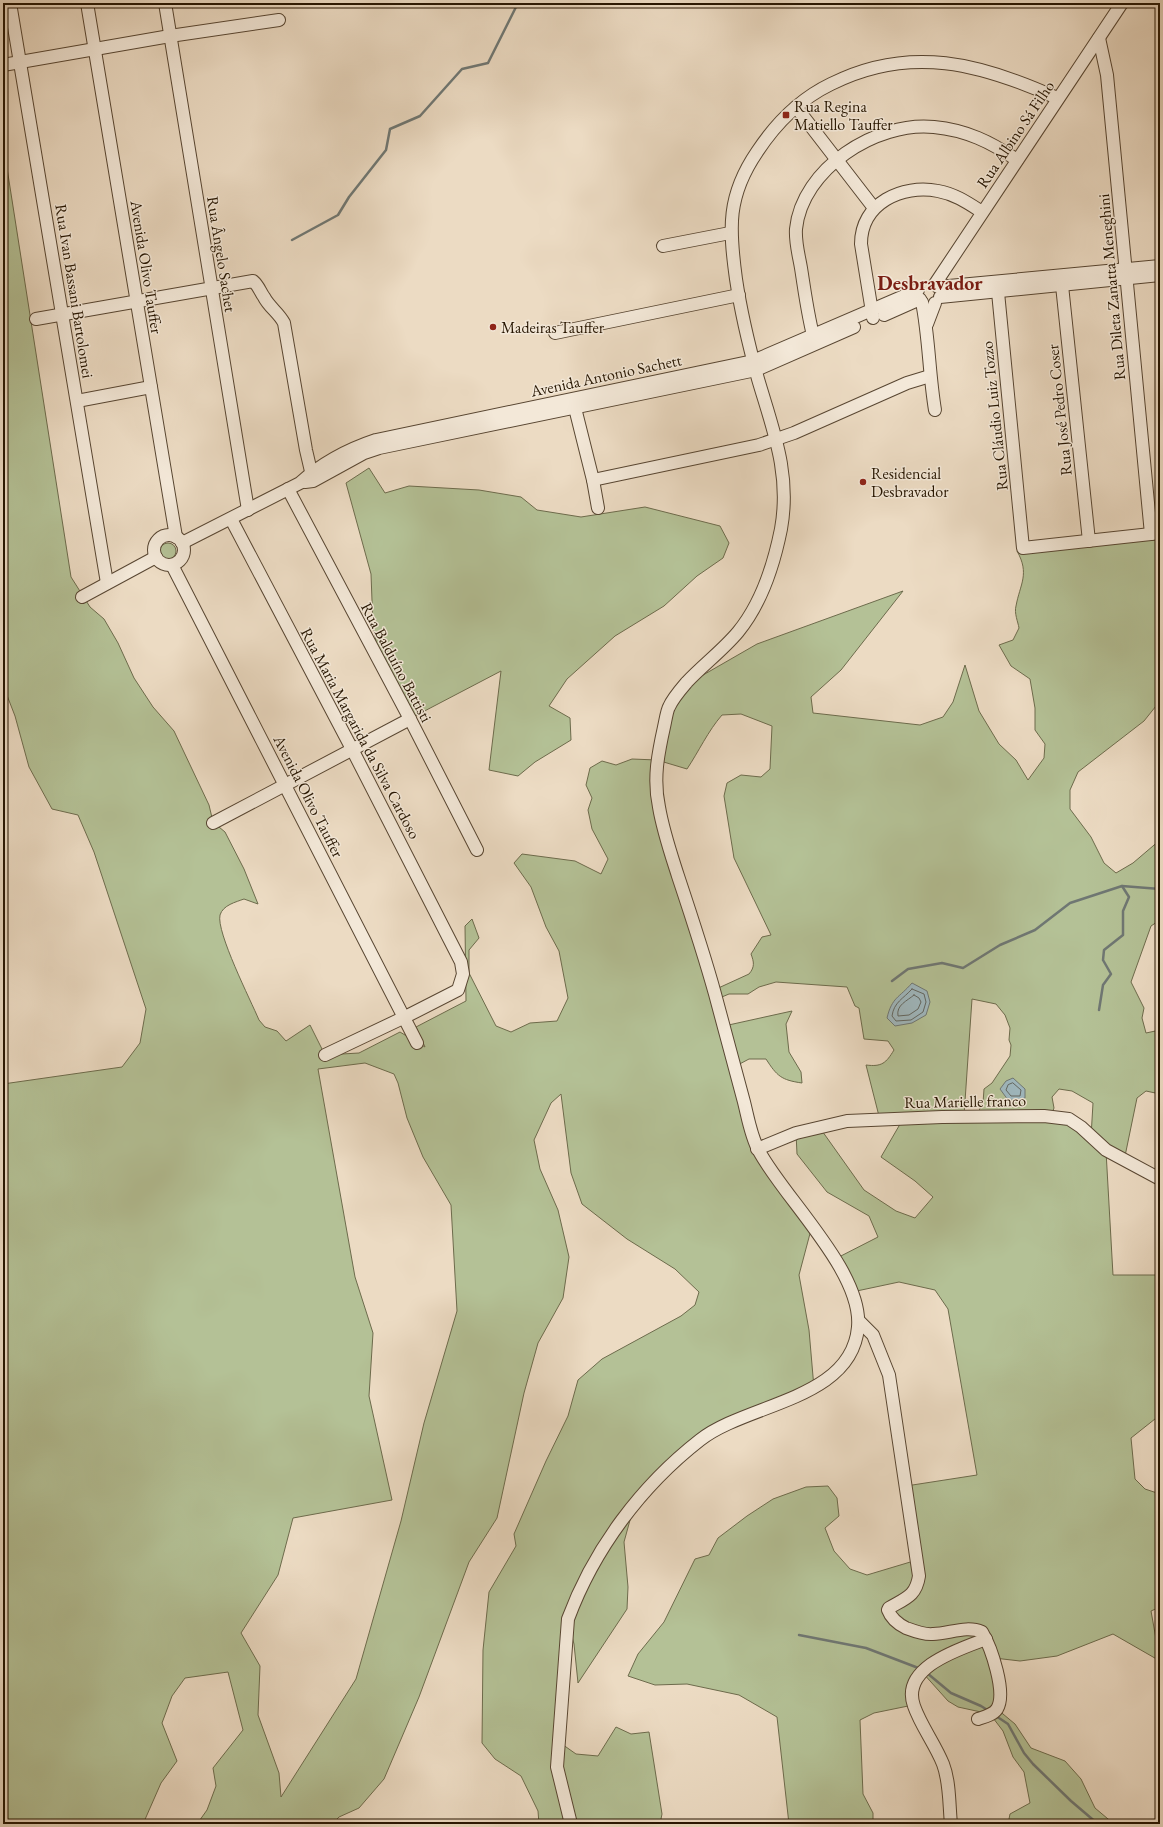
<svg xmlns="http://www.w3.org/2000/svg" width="1163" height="1827" font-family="'EB Garamond',serif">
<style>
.green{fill:#b4c196;stroke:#6d6b4c;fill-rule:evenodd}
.water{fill:#9fb8bf;stroke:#6f7773}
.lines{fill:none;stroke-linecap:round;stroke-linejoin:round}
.shore{stroke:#626660;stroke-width:1}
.stream{stroke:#6f7773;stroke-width:2.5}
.minor-casing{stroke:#584632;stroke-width:14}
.minor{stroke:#f3e8d8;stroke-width:12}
.poi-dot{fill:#8f2418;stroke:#f3e8d8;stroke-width:1.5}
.labels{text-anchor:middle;stroke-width:3;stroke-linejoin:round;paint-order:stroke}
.poi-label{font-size:16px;fill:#261501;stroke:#f3e8d8;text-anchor:start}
.street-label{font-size:16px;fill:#261501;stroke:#f3e8d8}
.district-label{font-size:20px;font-weight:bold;fill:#7a1f14;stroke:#f3e8d8}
</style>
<rect width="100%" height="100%" fill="#ecdbc3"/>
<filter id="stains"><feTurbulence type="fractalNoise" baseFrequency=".005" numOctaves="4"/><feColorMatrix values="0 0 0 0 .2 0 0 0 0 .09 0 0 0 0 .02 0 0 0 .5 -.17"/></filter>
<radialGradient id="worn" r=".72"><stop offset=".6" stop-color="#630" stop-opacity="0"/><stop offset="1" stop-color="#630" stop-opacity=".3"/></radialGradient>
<!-- green -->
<g class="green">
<path d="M3,168h4l64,409 19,30 14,12 14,24 16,35 19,29 21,24 35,74 4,17 12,10 19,37 14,35 -14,-5c-8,3 -21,6 -24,16 -4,17 31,86 39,105l6,7 12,4 9,10 24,-16 15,30 34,-2 41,-21 25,15 -9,-20 50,-26 -1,-75 7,-7 7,19 -10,12v23l27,53 15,6 19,-9 27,-2 11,-23 -9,-47 -13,-24 -15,-40 -17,-24 8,-9 53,7 26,13 7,-15 -16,-30 -4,-19 4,-12 -6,-13 4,-17 12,-7 14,4 16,-6 25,1 11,-52 16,-22 73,-42 146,-53 -62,79 -30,27 2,16 107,12 23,-8 10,-15 12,-37 14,46 20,33 17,16 12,20 16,-22 1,-14 -10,-14v-22l-5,-29 -19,-13 -12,-21 14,-5 6,-12c-1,-6 -5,-15 -3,-22 4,-22 14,-32 1,-55l143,-16v166l-16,20 -66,51 -8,18v19l21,28 13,26 12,10 17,-10 27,-23v80l-9,6 -20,56 13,26 -2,10 4,15 14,-3v64l-14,-3 -9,7 -13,63 -18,-10 7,124h47v140l-29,23 4,41 10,10 15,5v113l-9,4 9,50 -47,-27 -56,22 -37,5 -26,-3 3,51 18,15 16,24 34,13 16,18 14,29 19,16h-106l2,-10 20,-11 -6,-31 -11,-15 -10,-26 -13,-17 -32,-7 -10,-6 -26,-29 -9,33 -39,8 -14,7 3,74 10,19v11h-84l-12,-107 -38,-22 -52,-11 -32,1 -27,-9 10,-22 26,-32 31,-63 14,-4 9,-17 29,-22 26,-17 33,-12 22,-1 9,12 2,18 -14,12 9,23 16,18 17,6 50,-15 -11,-74 71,-11 -29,-166 -13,-19 -36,-8 -47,10 -17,-33 43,-22 -9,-21 -42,-24 -30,-38 -1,-21 24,-5 44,62 32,21 19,7 18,-21 -18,-16 -34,-24 22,-38 -23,1 -14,-55c16,2 20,-2 28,-15l-6,-9 -24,-2 -5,-31 -4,-2 -8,-19 -71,-5 -17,5 -11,7h-19l-12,5 7,27 68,-15 -6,13 3,28 12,20 1,11c-21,-3 -25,-7 -36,-24h-17l-15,8 23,82 55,77 -13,49 10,55 5,58 -109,48 -70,66 -11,40 4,45 -1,22 -49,74 -4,-39 -6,-23 -9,121 17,12 22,2 18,-29 15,7 18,-2 13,82 -2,10h-121l-1,-13 -17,-35 -26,-17 -13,-16 1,-93 6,-58 27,-46 -2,-12 32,-73 22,-45 10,-36 24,-21 79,-43 14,-11 4,-13 -24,-23 -48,-30 -45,-35 -11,-31 -10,-79 -10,9 -17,37 6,29 18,41 11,47 -6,41 -25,45 -14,50 -27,125 -28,44 -50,135 -35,82 -25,29 -20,9 -7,7h-135l10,-14 9,-24 -3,-18 30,-38 -15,-58 -43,6 -13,18 -10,27 15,38 -16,22 -18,41h-140v-740l119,-17 18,-24 6,-34 -52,-157 -16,-37 -26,-6 -23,-42 -14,-51 -12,-31zM741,714l31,12 -2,43 -9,8 -20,-2 -14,8 -3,13 10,62 37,77 -9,2 -11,17c3,8 4,13 -2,20l-35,16 -59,-210 2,-20 30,9c12,-18 21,-38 35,-54zM972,999l24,5 9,11 5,13 -1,12 2,5 -1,11 -18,27 -8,6 -1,14 -7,13h-12zM365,1063l29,11 4,9 9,35 16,39 28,48 6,106 -33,112 -23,98 -45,158 -75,118 -2,-24 -21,-58 2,-49 -19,-33 37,-58 15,-57 99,-18 -23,-104 4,-63 -18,-56 -37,-208zM1059,1089l13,2 21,12 -2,34 -40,-21 3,-8 -2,-11z"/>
<polygon points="369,468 385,493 409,486 479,490 521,497 537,510 581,517 645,507 720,526 729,543 723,558 697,576 664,606 615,636 567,679 549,706 570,718 571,740 535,762 518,776 489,770 501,671 415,716 377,646 373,627 371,574 346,483"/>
<circle cx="168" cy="551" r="8"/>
</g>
<!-- water -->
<g class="water">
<path d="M912,983l15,8 3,11 -4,13 -14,8 -17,3 -8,-8c5,-21 12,-20 25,-35z"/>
<polygon points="1013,1078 1025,1089 1025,1098 1018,1100 1008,1100 1000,1089 1006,1081"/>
</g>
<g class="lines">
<!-- shore -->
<g class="shore">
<path d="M912,989l12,5 2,8 -3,10 -12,8 -15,1 -4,-5c2,-14 11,-17 20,-27z"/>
<path d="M914,995l5,3 2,4 -3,7 -9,6 -11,1c-2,-11 9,-15 16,-21z"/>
<polygon points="1013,1083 1021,1090 1020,1096 1011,1096 1006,1090 1008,1085"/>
</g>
<!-- stream -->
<g class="stream">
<polyline points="292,240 338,215 349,197 386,150 390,129 420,116 462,69 488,63 518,3"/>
<polyline points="892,981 908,969 942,963 963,968 1000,945 1035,930 1070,903 1122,886 1160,889"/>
<polyline points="1099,1010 1103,985 1111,974 1103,960 1104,950 1123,935 1123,911 1129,897 1122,886"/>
<polyline points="799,1635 866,1648 921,1669"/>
<polyline points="927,1673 951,1693 981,1706 989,1711"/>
<polyline points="996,1716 1008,1724 1024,1753 1033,1764 1071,1801 1098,1824"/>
</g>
<!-- minor casing -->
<g class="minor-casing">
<g id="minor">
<polyline points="10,3 107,583"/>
<polyline points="87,3 176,537"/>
<polyline points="165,3 248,510"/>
<polyline points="1099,38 1107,75 1151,534"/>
<polyline points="3,65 170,36 279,20"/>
<polyline points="796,107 874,208"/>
<polyline points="663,246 730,233"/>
<polyline points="1061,276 1089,541"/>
<polyline points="997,282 1023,548 1160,533"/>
<polyline points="935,284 1122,3"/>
<polyline points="938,287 1160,266"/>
<polyline points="940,297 1160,275"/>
<path d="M922,302c7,35 7,72 13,108"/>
<polyline points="884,315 920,299"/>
<path d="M873,318l-12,-74c0,-41 41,-60 77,-53 17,3 30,12 44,21"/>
<path d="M36,319l217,-38c6,5 7,11 11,16 5,10 15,16 20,26l22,127 7,30"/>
<polyline points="927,324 935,303"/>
<polyline points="555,333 739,295"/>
<path d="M815,343c-7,-25 -10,-50 -14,-75 -2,-12 -6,-26 -5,-39 6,-60 80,-108 138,-102 32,3 57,15 83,33"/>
<polyline points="573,400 593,480 598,508"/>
<polyline points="77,401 151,387"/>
<polyline points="593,480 759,445 794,433 907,383 930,376"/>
<polyline points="305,482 313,481 364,453 379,448 756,370 854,327"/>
<polyline points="288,489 410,719 477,850"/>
<polyline points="231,519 352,749 461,962 463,974 458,990 405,1017 325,1055"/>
<circle cx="169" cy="550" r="15"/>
<path d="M182,543l118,-60c21,-19 49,-34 76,-43l377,-79 165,-71"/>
<polyline points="172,565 417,1043"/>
<polyline points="82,597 156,557"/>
<polyline points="213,823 410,719"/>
<polyline points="757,1149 796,1133 847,1121 942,1117 1044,1116 1069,1119 1081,1127 1106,1150 1160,1179"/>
<path d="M859,1321l14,14 16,40 30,201c-3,20 -13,22 -30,32l-1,2c3,8 10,14 18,18 8,3 18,7 27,6 16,0 33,-9 49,-2 9,15 25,61 15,77 -4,6 -13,8 -19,10"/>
<path d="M571,1824l-14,-57 11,-148c26,-70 73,-133 132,-179 47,-37 152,-40 158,-113 5,-55 -74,-129 -99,-176 -8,-14 -11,-33 -15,-49 -10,-36 -19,-72 -29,-108 -11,-40 -24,-79 -37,-118 -7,-22 -15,-45 -19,-69 -6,-28 -1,-53 5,-80 1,-4 3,-17 5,-20 4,-9 12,-18 18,-25 16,-17 36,-32 51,-50 23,-28 36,-68 43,-103 10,-55 -8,-99 -23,-150 -9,-33 -17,-66 -22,-100 -7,-51 -9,-83 21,-127 19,-29 43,-53 74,-68 79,-40 151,-20 226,14"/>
<path d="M951,1824c-2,-19 -1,-42 -8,-60 -8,-20 -22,-38 -29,-58 -14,-39 46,-57 72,-67"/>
</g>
</g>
<!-- minor -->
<use href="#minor" class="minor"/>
</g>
<!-- markers -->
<g class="poi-dot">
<rect x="782" y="111" width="8" height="8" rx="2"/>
<circle cx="493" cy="327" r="4"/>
<circle cx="863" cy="482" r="4"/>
</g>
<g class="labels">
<!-- poi labels -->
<g class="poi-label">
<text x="794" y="112">Rua Regina<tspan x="794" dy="18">Matiello Tauffer</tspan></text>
<text x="501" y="333">Madeiras Tauffer</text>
<text x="871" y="479">Residencial<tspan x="871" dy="18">Desbravador</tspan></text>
</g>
<!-- street labels -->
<g class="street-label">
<text transform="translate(1015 134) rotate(-56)" y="6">Rua Albino Sá Filho</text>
<text transform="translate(222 254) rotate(81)" y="6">Rua Ângelo Sachet</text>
<text transform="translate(147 267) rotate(81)" y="6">Avenida Olivo Tauffer</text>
<text transform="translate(1111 287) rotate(-95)" y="6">Rua Dileta Zanatta Meneghini</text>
<text transform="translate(75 291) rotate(81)" y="6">Rua Ivan Bassani Bartolomei</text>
<text transform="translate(606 375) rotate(-12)" y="6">Avenida Antonio Sachett</text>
<text transform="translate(1059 410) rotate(-96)" y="6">Rua José Pedro Coser</text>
<text transform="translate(994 416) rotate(-96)" y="6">Rua Cláudio Luiz Tozzo</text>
<text transform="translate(397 662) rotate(62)" y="6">Rua Balduíno Battisti</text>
<text transform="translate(361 733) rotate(62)" y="6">Rua Maria Margarida da Silva Cardoso</text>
<text transform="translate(309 796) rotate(63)" y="6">Avenida Olivo Tauffer</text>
<text transform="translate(965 1101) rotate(-1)" y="6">Rua Marielle franco</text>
</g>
<!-- district labels -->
<g class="district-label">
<text x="930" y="290">Desbravador</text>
</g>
</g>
<!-- margin -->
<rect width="1163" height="1827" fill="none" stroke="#ecdbc3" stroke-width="16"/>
<rect x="4" y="4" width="1155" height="1819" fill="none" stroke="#261501" stroke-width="2"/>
<rect x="8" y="8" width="1147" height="1811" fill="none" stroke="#261501"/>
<rect width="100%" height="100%" filter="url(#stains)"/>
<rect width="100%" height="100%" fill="url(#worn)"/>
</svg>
